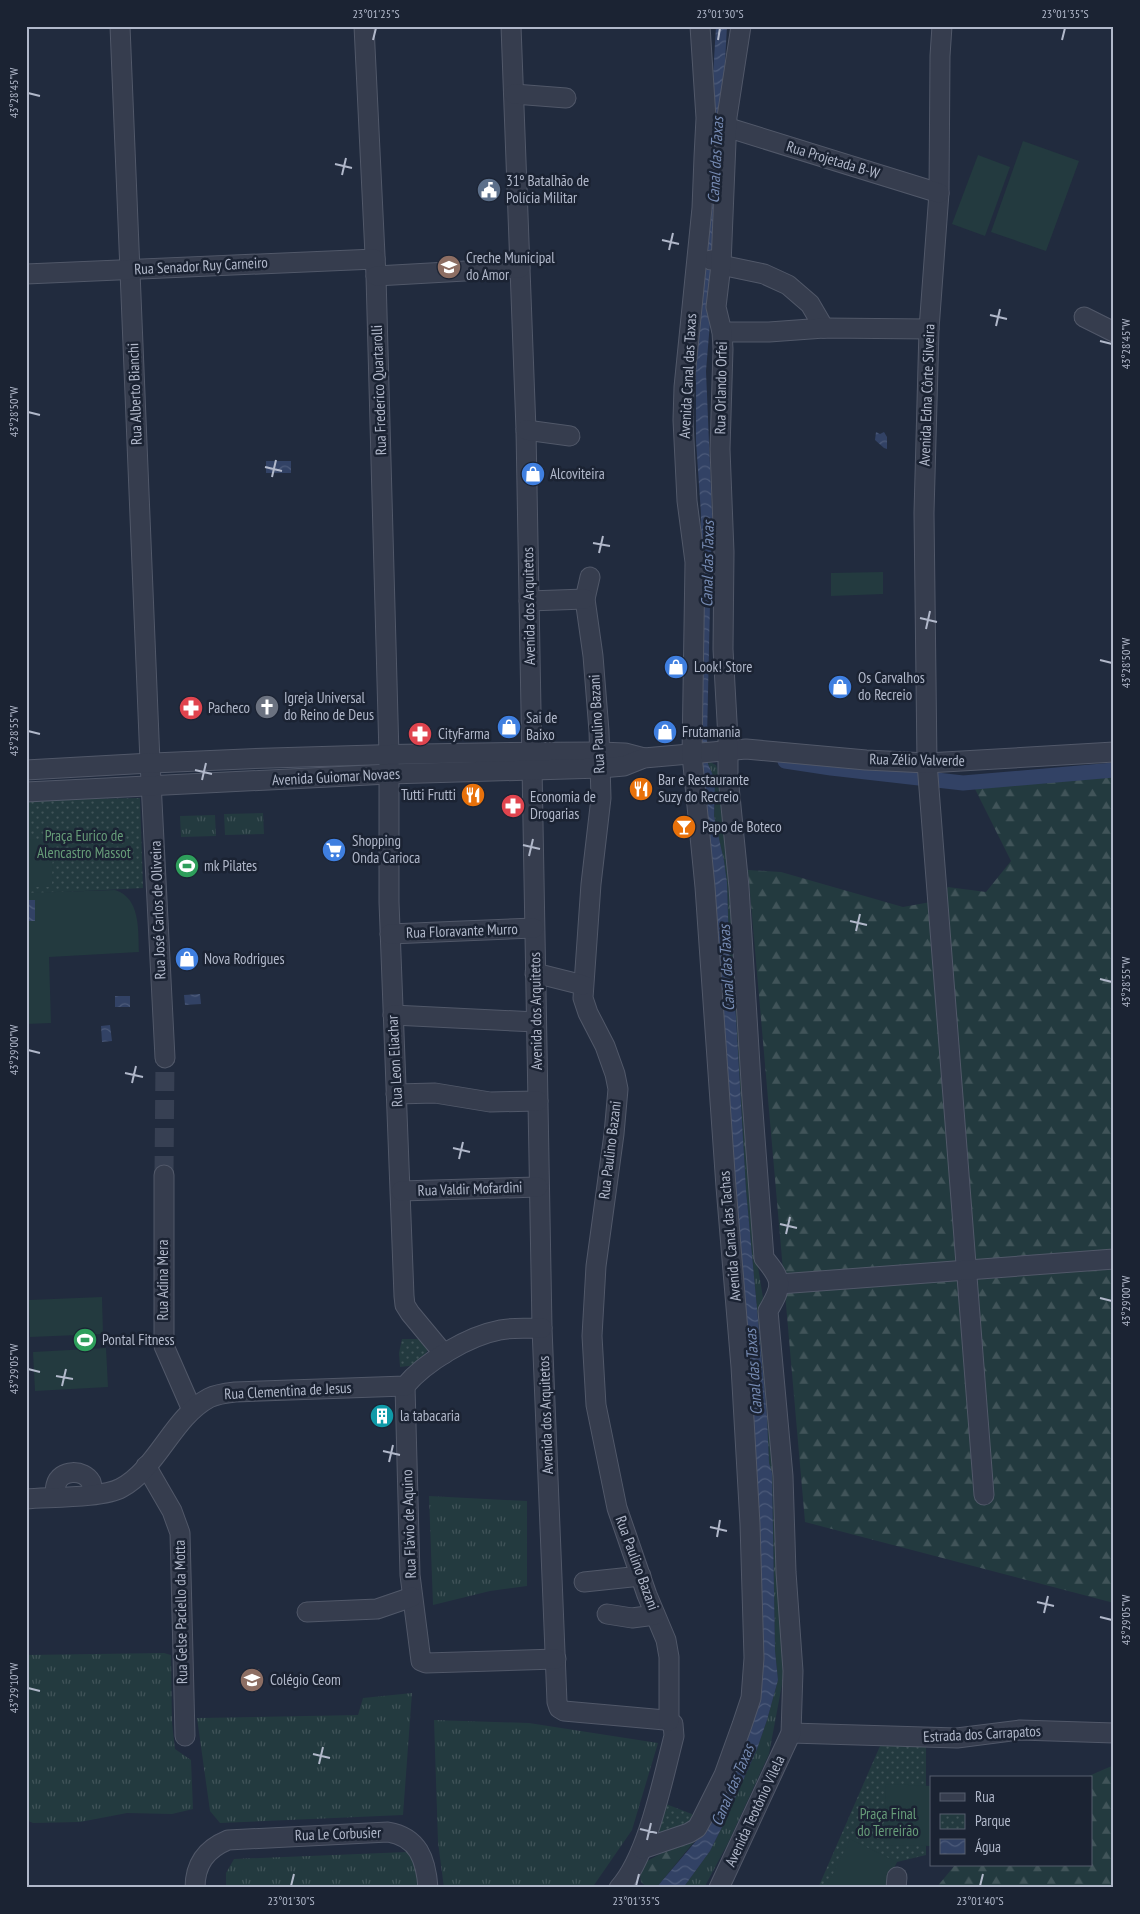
<svg xmlns="http://www.w3.org/2000/svg" width="1140" height="1914" font-family="'PT Sans Narrow',sans-serif">
<style>
.grass{fill:url(#grass-tufts)}
.forest{fill:url(#forest-firs)}
.park{fill:url(#park-dots)}
.pitch{fill:#233a3f}
.water{fill:url(#water-waves)}
.lines{fill:none;stroke-linecap:round;stroke-linejoin:round}
.canal{stroke:#324265;stroke-width:15}
.minor-tunnel{stroke:#374053;stroke-width:19;stroke-dasharray:19 9;stroke-linecap:butt}
.minor-casing{stroke:#515869;stroke-width:21}
.minor{stroke:#363d4e;stroke-width:19}
.ticks{fill:none;stroke:#b1b8ca;stroke-width:2}
.labels{text-anchor:middle;stroke-width:5;stroke-linejoin:round;paint-order:stroke}
.street-label{font-size:15px;fill:#b1b8ca;stroke:#1b2333}
.poi-label{font-size:15px;fill:#b1b8ca;stroke:#1b2333;text-anchor:start}
.park-label{font-size:15px;fill:#669c78;stroke:#1b2333}
.water-label{font-size:16px;font-style:italic;fill:#768bb3;stroke:#1b2333}
.neatline{fill:none;stroke:#b1b8ca;stroke-width:2}
.ticks-label{font-size:12px;text-anchor:middle;fill:#b1b8ca}
</style>
<defs>
<pattern id="grass-tufts" width="24" height="20" patternUnits="userSpaceOnUse" patternTransform="scale(1.25)"><rect width="24" height="20" fill="#233a3f"/><path d="M3 7l-1-3M5 7V3M7 7l1-3M15 17l-1-3M17 17v-4M19 17l1-3" fill="none" stroke="#415459"/></pattern>
<pattern id="forest-firs" width="22" height="20" patternUnits="userSpaceOnUse" patternTransform="scale(1.25)"><rect width="22" height="20" fill="#233a3f"/><path d="M5 1l3.5 6h-7zM16 11l3.5 6h-7z" fill="#415459"/></pattern>
<pattern id="park-dots" width="8" height="8" patternUnits="userSpaceOnUse" patternTransform="scale(1.25)"><rect width="8" height="8" fill="#233a3f"/><path d="M2 2h.1M6 6h.1" fill="none" stroke="#415459" stroke-width="1.8" stroke-linecap="round"/></pattern>
<pattern id="water-waves" width="16" height="10" patternUnits="userSpaceOnUse" patternTransform="scale(1.25)"><rect width="16" height="10" fill="#324265"/><path d="M0 5q4-4 8 0t8 0" fill="none" stroke="#4d5b7a"/></pattern>
</defs>
<rect width="100%" height="100%" fill="#212b3e"/>
<!-- grass -->
<g class="grass">
<polygon points="710,762 716,765 721,781 729,862 757,1261 764,1304 784,1657 783,1679 769,1754 728,1843 704,1888 683,1888 710,1851 723,1825 757,1749 767,1720 778,1680 775,1651 772,1473 769,1463 767,1417 746,1190 736,1017 729,948 727,883 724,861 714,816 715,800 711,770 708,764"/>
<polygon points="263,813 264,834 225,835 224,814"/>
<polygon points="215,815 216,836 181,837 180,816"/>
<polygon points="429,1496 527,1501 527,1586 490,1591 433,1605"/>
<polygon points="164,1653 171,1655 172,1723 175,1749 191,1760 193,1809 172,1814 127,1813 80,1822 33,1823 26,1820 26,1655"/>
<polygon points="412,1693 403,1815 220,1823 210,1811 197,1718 358,1715 363,1698"/>
<polygon points="434,1720 529,1723 658,1743 632,1830 592,1888 444,1888 438,1842"/>
<polygon points="407,1852 417,1864 417,1888 226,1888 226,1873 234,1859"/>
</g>
<!-- forest -->
<g class="forest">
<polygon points="1114,776 1114,1603 805,1522 748,870 781,872 903,907 936,901 948,887 986,892 1011,861 974,787"/>
<polygon points="1114,1765 1114,1888 936,1888 955,1865 1091,1865 1091,1778 1084,1778"/>
<polygon points="702,1832 656,1888 647,1887 641,1882 640,1874 645,1862"/>
</g>
<!-- park -->
<g class="park">
<polygon points="140,798 143,888 26,894 26,800"/>
<polygon points="402,1339 418,1339 428,1350 417,1365 400,1367 399,1353"/>
<polygon points="926,1745 926,1855 897,1862 883,1888 818,1888 880,1746"/>
<polygon points="666,1804 697,1816 664,1839 655,1833"/>
</g>
<!-- pitch -->
<g class="pitch">
<polygon points="1023,141 1079,161 1046,251 991,232"/>
<polygon points="978,155 1010,167 985,236 952,224"/>
<polygon points="883,572 883,594 831,596 831,573"/>
<polygon points="53,839 52,887 26,887 26,840"/>
<path d="M115,890c26,8 23,41 24,62l-90,5 2,66 -25,1v-131z"/>
<polygon points="102,1297 103,1334 30,1337 29,1300"/>
<polygon points="106,1348 108,1387 35,1391 33,1352"/>
<polygon points="886,1784 931,1786 930,1846 884,1845"/>
<polygon points="850,1839 897,1862 884,1888 826,1888"/>
</g>
<!-- water -->
<g class="water">
<polygon points="716,26 727,26 712,298 706,371 712,514 707,738 708,764 715,780 714,816 724,861 727,883 729,948 736,1017 746,1190 767,1417 769,1463 772,1473 775,1651 778,1680 767,1720 757,1749 723,1825 710,1851 683,1888 656,1888 696,1841 708,1823 754,1712 698,776 701,514 696,441 696,364"/>
<polygon points="876,432 880,434 884,432 887,437 887,449 884,448 875,440"/>
<rect x="266" y="461" width="25" height="12"/>
<rect x="26" y="900" width="9" height="21"/>
<polygon points="200,994 201,1004 185,1005 184,995"/>
<rect x="115" y="996" width="15" height="11"/>
<polygon points="110,1025 112,1041 102,1042 101,1026"/>
</g>
<g class="lines">
<!-- canal -->
<polyline class="canal" points="785,761 831,768 963,783 1114,770"/>
<!-- minor-tunnel -->
<polyline class="minor-tunnel" points="164,1175 165,1058"/>
<!-- minor casing -->
<g class="minor-casing">
<g id="minor">
<polyline points="120,26 150,762 165,1058"/>
<polyline points="364,26 376,276 389,755 389,902 404,1296 405,1305 410,1313 444,1354"/>
<path d="M511,26l15,404 16,898 15,374 2,6 5,3 101,9 8,4 1,12c-11,42 -26,120 -55,152"/>
<polyline points="942,26 940,56 939,193 929,329 924,513 927,763 984,1495"/>
<polyline points="514,94 566,98"/>
<polyline points="726,127 939,193"/>
<polyline points="711,260 716,260 721,265 764,274 788,285 810,304 824,328"/>
<polyline points="26,274 375,259"/>
<polyline points="376,276 520,268"/>
<polyline points="1084,317 1114,332"/>
<polyline points="722,332 769,332 824,328 929,329"/>
<polyline points="526,430 570,436"/>
<polyline points="590,577 585,599 593,656 599,731 601,798 591,884 583,998 588,1013 605,1046 615,1074 618,1089 614,1134 596,1266 592,1336 596,1405 617,1508 647,1595 666,1640 669,1657 669,1721"/>
<polyline points="529,601 585,599"/>
<path d="M26,770c191,-12 383,-18 574,-18l25,1 19,5"/>
<polyline points="26,792 389,774 601,768 624,766 644,758 746,749 866,760 927,763 1114,752"/>
<polyline points="390,934 534,928"/>
<polyline points="535,973 583,985"/>
<polyline points="393,1015 536,1022"/>
<polyline points="396,1094 435,1093 490,1102 538,1101"/>
<polyline points="164,1175 164,1346 192,1410"/>
<polyline points="401,1191 538,1187"/>
<polyline points="779,1284 1114,1259"/>
<polyline points="405,1386 410,1575 421,1661 426,1663 556,1659"/>
<polyline points="146,1466 172,1511 180,1533 185,1736"/>
<path d="M55,1497c0,-4 0,-8 1,-12 4,-16 28,-16 35,-3 1,4 2,8 2,12"/>
<path d="M26,1499c23,-2 77,-1 95,-11 36,-19 52,-71 88,-90 8,-4 17,-5 26,-6l170,-6c20,-24 63,-50 95,-56 13,-3 28,-1 42,-2"/>
<polyline points="584,1582 641,1576"/>
<polyline points="307,1612 377,1609 412,1597"/>
<polyline points="607,1614 632,1618 655,1615"/>
<polyline points="791,1733 957,1738 1020,1730 1114,1733"/>
<polyline points="642,1849 689,1833 697,1828 702,1819 724,1775 742,1725 751,1698 754,1658 750,1524 741,1367 726,1187 705,887 692,755 695,562 687,501 683,420 684,387 702,208 704,157 706,118 700,26"/>
<path d="M195,1888c0,-24 11,-39 33,-48l160,-8c30,5 38,27 40,56"/>
<path d="M719,1888l72,-155 2,-62 -7,-99 -3,-96 -15,-165c15,-26 15,-30 -4,-53l-12,-160 -13,-211 -11,-111v-37l-5,-90 1,-97 -4,-103 3,-100 -1,-17 -6,-25 5,-42 6,-148 14,-91"/>
<polyline points="896,1888 897,1877"/>
</g>
</g>
<!-- minor -->
<use href="#minor" class="minor"/>
</g>
<!-- ticks -->
<path class="ticks" d="M373,40l3,-12M718,40l2,-12M1062,40l3,-12M28,93l12,3M335,164l17,4M342,175l4,-17M662,240l17,4M669,250l4,-17M990,315l17,4M996,326l4,-17M1100,341l12,3M28,412l12,3M265,467l17,4M272,477l4,-17M593,543l17,3M599,553l4,-17M920,618l17,4M926,629l4,-18M1100,660l12,3M28,731l12,3M195,770l17,4M202,780l4,-17M523,845l17,4M529,856l4,-17M850,921l17,4M856,931l4,-17M1100,979l12,3M28,1050l12,3M125,1073l18,4M132,1083l4,-17M453,1148l17,4M459,1159l4,-17M780,1224l17,4M786,1234l4,-17M1100,1298l12,3M28,1369l12,3M56,1376l17,3M62,1386l4,-17M383,1451l17,4M389,1462l4,-17M710,1527l17,4M717,1537l3,-17M1037,1602l17,4M1044,1613l4,-17M1100,1617l12,3M28,1688l12,3M313,1754l17,4M319,1764l4,-17M640,1829l17,4M647,1840l4,-17M291,1886l3,-12M636,1886l3,-12M980,1886l3,-12"/>
<!-- icons -->
<defs>
<g id="civic-disc" transform="scale(1.25)"><circle r="9.5" fill="#5c6f8a" stroke="#1b2333"/><path d="M-.6-6.5H3V-4.5H.6V-3L4-1V1h2V6H-6V1h2V-1L-.6-3ZM-1.2 2.5V6h2.4V2.5Z" fill="#fff"/></g>
<g id="school-disc" transform="scale(1.25)"><circle r="9.5" fill="#8d6e63" stroke="#1b2333"/><path d="M0-5L7-2L0 1L-7-2ZM-4 1L0 2.5L4 1V4Q0 6-4 4Z" fill="#fff"/></g>
<g id="shop-disc" transform="scale(1.25)"><circle r="9.5" fill="#3f7fe0" stroke="#1b2333"/><path d="M-5-2.5h2.3a2.7 3.5 0 0 1 5.4 0H5L5.5 6h-11ZM-1.5-2.5h3a1.5 2.3 0 0 0-3 0Z" fill="#fff"/></g>
<g id="church-disc" transform="scale(1.25)"><circle r="9.5" fill="#6b7280" stroke="#1b2333"/><path d="M-1.2-6h2.4v3.5h3.3v2.4h-3.3V6h-2.4V-.1h-3.3v-2.4h3.3Z" fill="#fff"/></g>
<g id="pharmacy-disc" transform="scale(1.25)"><circle r="9.5" fill="#e0444e" stroke="#1b2333"/><path d="M-2-6h4v4h4v4h-4v4h-4v-4h-4v-4h4Z" fill="#fff"/></g>
<g id="restaurant-disc" transform="scale(1.25)"><circle r="9.5" fill="#e8710a" stroke="#1b2333"/><path d="M-5-6h1v4h1v-4h1v4h1v-4h1v5L-1.5 .5V6h-2V.5L-5-1ZM5-6V6H3V1.5H1.5Q1.5-4 5-6Z" fill="#fff"/></g>
<g id="bar-disc" transform="scale(1.25)"><circle r="9.5" fill="#e8710a" stroke="#1b2333"/><path d="M-6-5H6L.8 .8V4.5H3.5V6h-7V4.5H-.8V.8Z" fill="#fff"/></g>
<g id="supermarket-disc" transform="scale(1.25)"><circle r="9.5" fill="#3f7fe0" stroke="#1b2333"/><path d="M-6-5.5h2.5l.6 2H6L4.5 2H-2.5L-4.4-4H-6ZM-1.5 3.2a1.3 1.3 0 1 0 .1 0ZM3 3.2a1.3 1.3 0 1 0 .1 0Z" fill="#fff"/></g>
<g id="stadium-disc" transform="scale(1.25)"><circle r="9.5" fill="#2e9e5b" stroke="#1b2333"/><path d="M0-5a6.5 5 0 1 0 0 10a6.5 5 0 1 0 0-10ZM-3.5-1.8h7v3.6h-7Z" fill="#fff"/></g>
<g id="building-disc" transform="scale(1.25)"><circle r="9.5" fill="#0f9aa8" stroke="#1b2333"/><path d="M-4-6H4V6H1V3H-1V6H-4ZM-2.5-4.3h1.7v1.8h-1.7ZM.8-4.3h1.7v1.8H.8ZM-2.5-1h1.7V.8h-1.7ZM.8-1h1.7V.8H.8Z" fill="#fff"/></g>
</defs>
<g fill-rule="evenodd">
<use href="#civic-disc" x="489" y="190"/>
<use href="#school-disc" x="449" y="267"/>
<use href="#shop-disc" x="533" y="474"/>
<use href="#shop-disc" x="676" y="667"/>
<use href="#shop-disc" x="840" y="687"/>
<use href="#church-disc" x="267" y="707"/>
<use href="#pharmacy-disc" x="191" y="708"/>
<use href="#shop-disc" x="509" y="727"/>
<use href="#shop-disc" x="665" y="732"/>
<use href="#pharmacy-disc" x="420" y="734"/>
<use href="#restaurant-disc" x="641" y="789"/>
<use href="#restaurant-disc" x="473" y="795"/>
<use href="#pharmacy-disc" x="513" y="806"/>
<use href="#bar-disc" x="684" y="827"/>
<use href="#supermarket-disc" x="334" y="850"/>
<use href="#stadium-disc" x="187" y="866"/>
<use href="#shop-disc" x="187" y="959"/>
<use href="#stadium-disc" x="85" y="1340"/>
<use href="#building-disc" x="382" y="1416"/>
<use href="#school-disc" x="252" y="1680"/>
</g>
<g class="labels">
<!-- street labels -->
<g class="street-label">
<text transform="translate(833 160) rotate(17)" y="5">Rua Projetada B-W</text>
<text transform="translate(201 266) rotate(-3)" y="5">Rua Senador Ruy Carneiro</text>
<text transform="translate(688 376) rotate(-87)" y="5">Avenida Canal das Taxas</text>
<text transform="translate(721 388) rotate(-89)" y="5">Rua Orlando Orfei</text>
<text transform="translate(379 390) rotate(-92)" y="5">Rua Frederico Quartarolli</text>
<text transform="translate(135 394) rotate(-92)" y="5">Rua Alberto Bianchi</text>
<text transform="translate(927 395) rotate(-88)" y="5">Avenida Edna Côrte Silveira</text>
<text transform="translate(529 606) rotate(-91)" y="5">Avenida dos Arquitetos</text>
<text transform="translate(597 724) rotate(-93)" y="5">Rua Paulino Bazani</text>
<text transform="translate(917 760) rotate(1)" y="5">Rua Zélio Valverde</text>
<text transform="translate(336 777) rotate(-3)" y="5">Avenida Guiomar Novaes</text>
<text transform="translate(158 910) rotate(-92)" y="5">Rua José Carlos de Oliveira</text>
<text transform="translate(462 931) rotate(-2)" y="5">Rua Floravante Murro</text>
<text transform="translate(536 1011) rotate(-91)" y="5">Avenida dos Arquitetos</text>
<text transform="translate(395 1061) rotate(-93)" y="5">Rua Leon Eliachar</text>
<text transform="translate(610 1150) rotate(-83)" y="5">Rua Paulino Bazani</text>
<text transform="translate(470 1189) rotate(-2)" y="5">Rua Valdir Mofardini</text>
<text transform="translate(730 1236) rotate(-95)" y="5">Avenida Canal das Tachas</text>
<text transform="translate(163 1280) rotate(-90)" y="5">Rua Adina Mera</text>
<text transform="translate(288 1391) rotate(-3)" y="5">Rua Clementina de Jesus</text>
<text transform="translate(546 1415) rotate(-92)" y="5">Avenida dos Arquitetos</text>
<text transform="translate(409 1524) rotate(-92)" y="5">Rua Flávio de Aquino</text>
<text transform="translate(637 1563) rotate(70)" y="5">Rua Paulino Bazani</text>
<text transform="translate(181 1612) rotate(-91)" y="5">Rua Gelse Paciello da Motta</text>
<text transform="translate(982 1734) rotate(-3)" y="5">Estrada dos Carrapatos</text>
<text transform="translate(755 1811) rotate(-65)" y="5">Avenida Teotônio Vilela</text>
<text transform="translate(338 1834) rotate(-2)" y="5">Rua Le Corbusier</text>
</g>
<!-- poi labels -->
<g class="poi-label">
<text x="506" y="186">31º Batalhão de<tspan x="506" dy="17">Polícia Militar</tspan></text>
<text x="466" y="263">Creche Municipal<tspan x="466" dy="17">do Amor</tspan></text>
<text x="550" y="479">Alcoviteira</text>
<text x="694" y="672">Look! Store</text>
<text x="858" y="683">Os Carvalhos<tspan x="858" dy="17">do Recreio</tspan></text>
<text x="284" y="703">Igreja Universal<tspan x="284" dy="17">do Reino de Deus</tspan></text>
<text x="208" y="713">Pacheco</text>
<text x="526" y="723">Sai de<tspan x="526" dy="17">Baixo</tspan></text>
<text x="682" y="737">Frutamania</text>
<text x="438" y="739">CityFarma</text>
<text x="658" y="785">Bar e Restaurante<tspan x="658" dy="17">Suzy do Recreio</tspan></text>
<text x="456" y="800" text-anchor="end">Tutti Frutti</text>
<text x="530" y="802">Economia de<tspan x="530" dy="17">Drogarias</tspan></text>
<text x="702" y="832">Papo de Boteco</text>
<text x="352" y="846">Shopping<tspan x="352" dy="17">Onda Carioca</tspan></text>
<text x="204" y="871">mk Pilates</text>
<text x="204" y="964">Nova Rodrigues</text>
<text x="102" y="1345">Pontal Fitness</text>
<text x="400" y="1421">la tabacaria</text>
<text x="270" y="1685">Colégio Ceom</text>
</g>
<!-- park labels -->
<g class="park-label">
<text x="84" y="841">Praça Eurico de<tspan x="84" dy="17">Alencastro Massot</tspan></text>
<text x="888" y="1819">Praça Final<tspan x="888" dy="17">do Terreirão</tspan></text>
</g>
<!-- water labels -->
<g class="water-label">
<text transform="translate(715 160) rotate(-87)" y="6">Canal das Taxas</text>
<text transform="translate(707 564) rotate(-89)" y="6">Canal das Taxas</text>
<text transform="translate(726 968) rotate(-93)" y="6">Canal das Taxas</text>
<text transform="translate(753 1372) rotate(-94)" y="6">Canal das Taxas</text>
<text transform="translate(732 1785) rotate(-67)" y="6">Canal das Taxas</text>
</g>
</g>
<!-- border -->
<rect width="1140" height="1914" fill="none" stroke="#1b2333" stroke-width="55"/>
<!-- legend -->
<rect x="930" y="1776" width="162" height="90" fill="#1b2333" stroke="#575f6f"/>
<rect x="940" y="1793" width="25" height="8" fill="#363d4e" stroke="#575f6f"/>
<text x="975" y="1802" font-size="15" fill="#b1b8ca">Rua</text>
<rect x="940" y="1814" width="25" height="15" fill="url(#park-dots)" stroke="#575f6f"/>
<text x="975" y="1826" font-size="15" fill="#b1b8ca">Parque</text>
<rect x="940" y="1839" width="25" height="15" fill="url(#water-waves)" stroke="#575f6f"/>
<text x="975" y="1852" font-size="15" fill="#b1b8ca">Água</text>
<rect x="28" y="28" width="1084" height="1858" class="neatline"/>
<g class="ticks-label">
<text x="376" y="18">23°01'25"S</text>
<text x="720" y="18">23°01'30"S</text>
<text x="1065" y="18">23°01'35"S</text>
<text transform="translate(14 93) rotate(-90)" y="4">43°28'45"W</text>
<text transform="translate(1126 344) rotate(-90)" y="4">43°28'45"W</text>
<text transform="translate(14 412) rotate(-90)" y="4">43°28'50"W</text>
<text transform="translate(1126 663) rotate(-90)" y="4">43°28'50"W</text>
<text transform="translate(14 731) rotate(-90)" y="4">43°28'55"W</text>
<text transform="translate(1126 982) rotate(-90)" y="4">43°28'55"W</text>
<text transform="translate(14 1050) rotate(-90)" y="4">43°29'00"W</text>
<text transform="translate(1126 1301) rotate(-90)" y="4">43°29'00"W</text>
<text transform="translate(14 1369) rotate(-90)" y="4">43°29'05"W</text>
<text transform="translate(1126 1620) rotate(-90)" y="4">43°29'05"W</text>
<text transform="translate(14 1688) rotate(-90)" y="4">43°29'10"W</text>
<text x="291" y="1905">23°01'30"S</text>
<text x="636" y="1905">23°01'35"S</text>
<text x="980" y="1905">23°01'40"S</text>
</g>
</svg>
